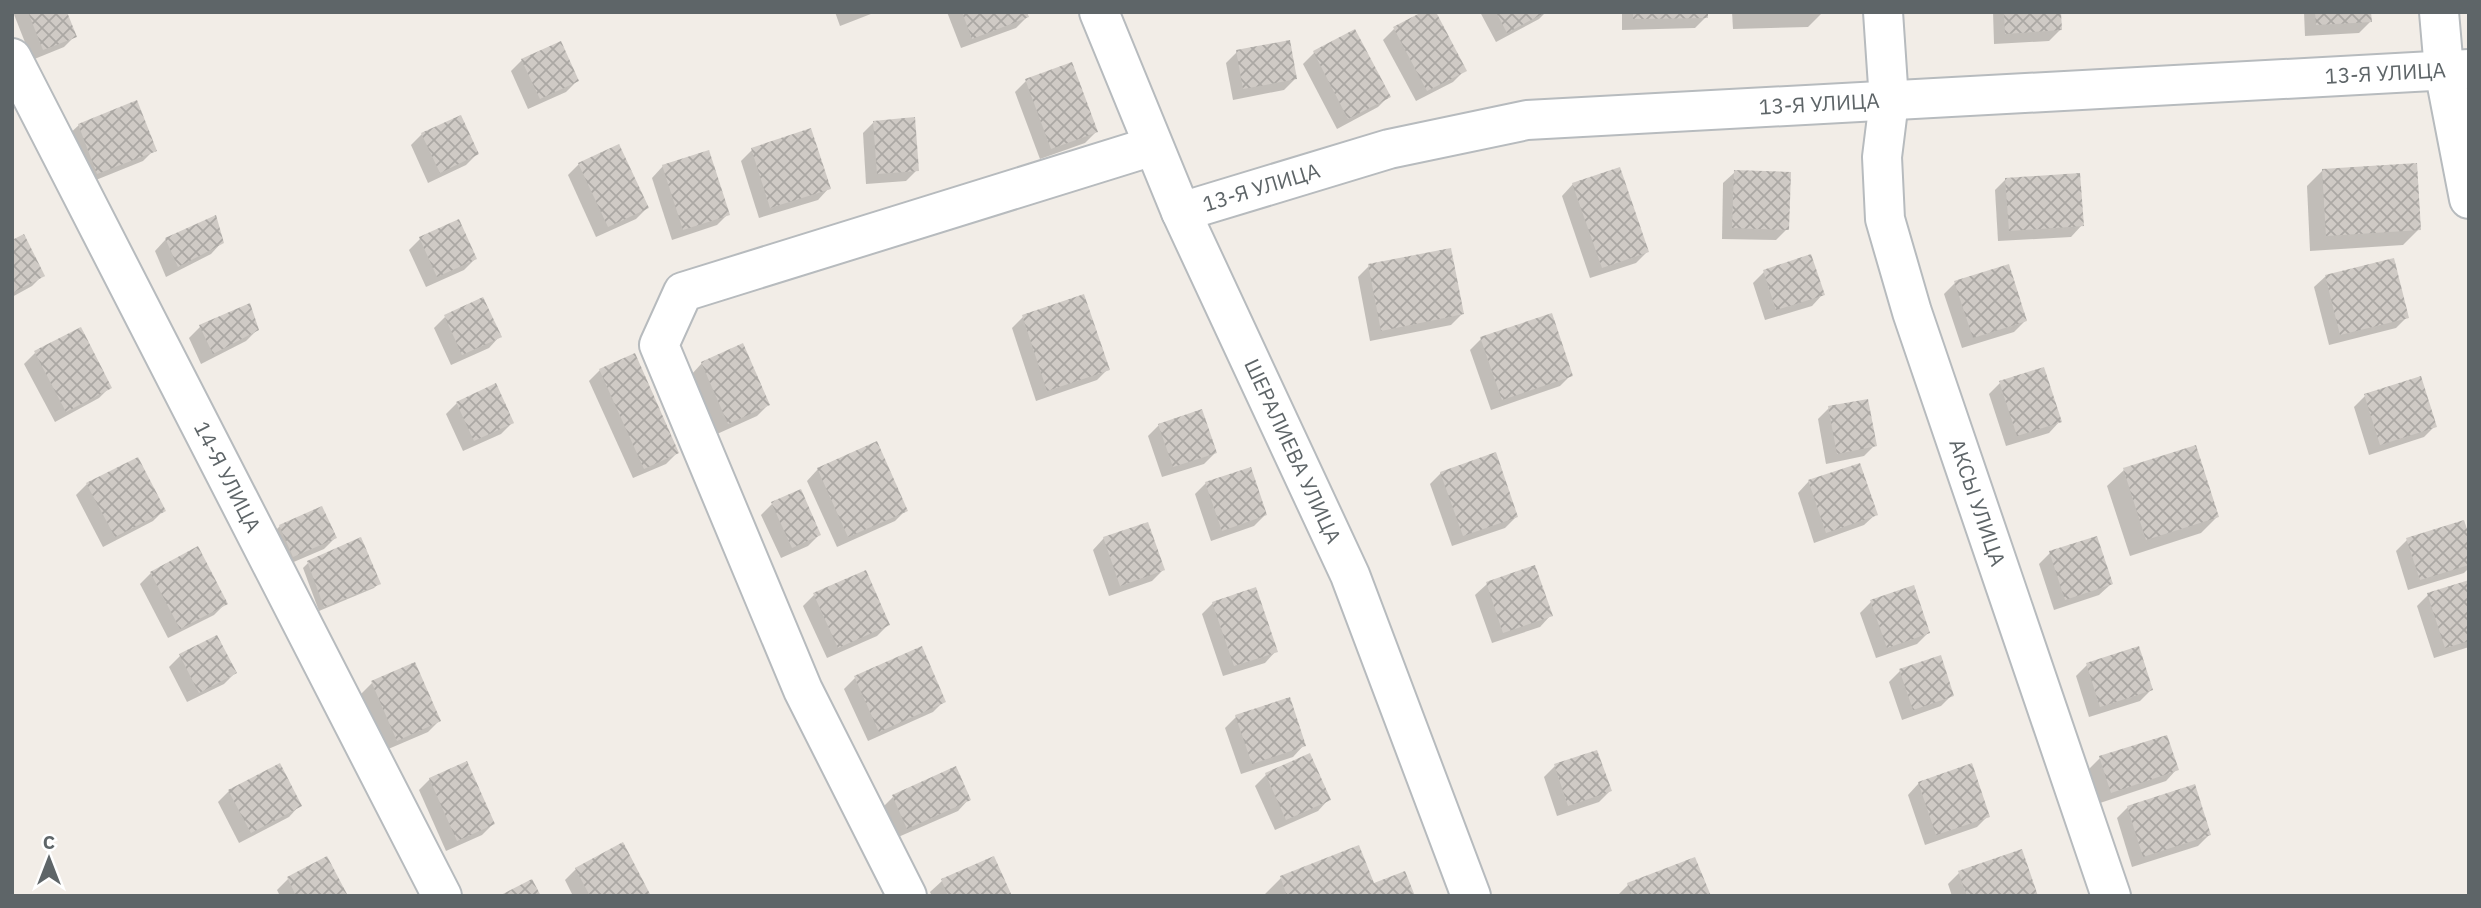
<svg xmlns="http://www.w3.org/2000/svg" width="2481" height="908" font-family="'IBM Plex Sans',sans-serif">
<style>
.shadow{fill:#0003}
.building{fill:url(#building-cross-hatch)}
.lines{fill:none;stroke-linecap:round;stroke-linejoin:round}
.minor-casing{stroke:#b7bbbe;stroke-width:42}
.minor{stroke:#fff;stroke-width:38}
.labels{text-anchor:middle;stroke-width:7;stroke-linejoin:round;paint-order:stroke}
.street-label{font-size:21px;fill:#5e6568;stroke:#fff}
</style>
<defs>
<pattern id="building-cross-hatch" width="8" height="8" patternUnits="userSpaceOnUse" patternTransform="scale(1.75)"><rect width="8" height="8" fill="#cfcac5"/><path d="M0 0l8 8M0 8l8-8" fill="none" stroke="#aba8a4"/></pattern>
</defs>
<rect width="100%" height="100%" fill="#f2ede7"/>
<!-- shadow -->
<g class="shadow">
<polygon points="13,12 65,12 75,36 64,47 32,60"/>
<polygon points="835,12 876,12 840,26"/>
<polygon points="947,12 1025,12 1027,17 1016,28 961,48"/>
<polygon points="1480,12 1546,12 1539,19 1496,42"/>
<polygon points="1622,12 1706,12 1706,17 1695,28 1622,30"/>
<polygon points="1732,12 1823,12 1808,27 1733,29"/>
<polygon points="1993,12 2059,12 2061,29 2049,41 1994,44"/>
<polygon points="2304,12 2370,12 2370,22 2359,33 2305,36"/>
<polygon points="1394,29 1464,71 1453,82 1416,101 1383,40"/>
<polygon points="1354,31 1389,96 1378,107 1337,129 1303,64 1314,53"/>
<polygon points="1237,52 1295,79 1284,90 1233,100 1226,63"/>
<polygon points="522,60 577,81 566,92 528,109 511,71"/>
<polygon points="1026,81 1096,132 1085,143 1040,159 1015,92"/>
<polygon points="874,122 917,170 906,181 866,184 863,133"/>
<polygon points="79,125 154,150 143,161 86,184 67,136"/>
<polygon points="422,134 477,154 466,165 428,183 411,145"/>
<polygon points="752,150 829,188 818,200 759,218 741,161"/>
<polygon points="579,164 647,208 636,219 596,237 568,175"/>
<polygon points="663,166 728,214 717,225 672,240 652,178"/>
<polygon points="2323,170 2419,229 2403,245 2310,251 2307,186"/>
<polygon points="1735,172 1787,229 1776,240 1722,239 1723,183"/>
<polygon points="2006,179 2082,225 2071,237 1998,241 1995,190"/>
<polygon points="1573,184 1647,252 1636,263 1590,278 1562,196"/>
<polygon points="166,239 222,242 211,254 166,277 155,251"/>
<polygon points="420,239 475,259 464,270 426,287 409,250"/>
<polygon points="12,242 43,275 32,286 12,297"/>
<polygon points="1369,266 1463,313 1451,325 1370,341 1358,277"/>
<polygon points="1764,272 1823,294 1812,306 1765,320 1753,283"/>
<polygon points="2326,276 2407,317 2396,328 2329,345 2314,287"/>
<polygon points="1955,283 2025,321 2014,332 1962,348 1944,294"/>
<polygon points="482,300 500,336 489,348 451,365 434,328 445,317"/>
<polygon points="1023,317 1108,369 1097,380 1036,401 1012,328"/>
<polygon points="200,327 257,330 246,341 201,364 189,338"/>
<polygon points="1481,339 1571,375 1560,386 1491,410 1470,350"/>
<polygon points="35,353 110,387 99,398 55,422 24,364"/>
<polygon points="702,363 768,405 757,416 717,434 691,375"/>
<polygon points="600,370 677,453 666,464 633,478 589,381"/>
<polygon points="2000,383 2060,421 2049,433 2006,446 1989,394"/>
<polygon points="2365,396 2435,426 2424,437 2369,455 2354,407"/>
<polygon points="457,403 512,423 501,434 463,451 446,414"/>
<polygon points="1829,408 1875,445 1864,456 1826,464 1818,419"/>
<polygon points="1159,425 1215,453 1204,464 1162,477 1148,436"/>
<polygon points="818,469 906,510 895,521 837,547 807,481"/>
<polygon points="2124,470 2217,517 2201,533 2130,556 2107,486"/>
<polygon points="1441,473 1516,517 1505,528 1452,546 1430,484"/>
<polygon points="1809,481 1876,514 1864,525 1814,543 1798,493"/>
<polygon points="1206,483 1265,515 1254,526 1211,541 1195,494"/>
<polygon points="87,484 164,510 153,521 103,547 76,495"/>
<polygon points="772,504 819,535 808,546 781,558 761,515"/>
<polygon points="280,526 335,538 324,549 282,567 269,537"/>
<polygon points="1104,538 1163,570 1152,581 1109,596 1093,550"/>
<polygon points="2407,540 2469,541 2469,568 2464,573 2408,590 2396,551"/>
<polygon points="2050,553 2111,584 2099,595 2054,610 2039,564"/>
<polygon points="308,563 379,583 374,588 319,611 303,568"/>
<polygon points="1534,567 1551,615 1540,627 1492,643 1475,595 1487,584"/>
<polygon points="151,573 225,604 214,615 168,638 140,584"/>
<polygon points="2469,582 2469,647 2434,658 2417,606 2428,595"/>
<polygon points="814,595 888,625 877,636 827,658 803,606"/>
<polygon points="1871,602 1928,633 1917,644 1876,658 1860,613"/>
<polygon points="1213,603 1276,651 1265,663 1223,676 1202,614"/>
<polygon points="180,656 235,673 224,684 187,702 169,667"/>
<polygon points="2087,665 2151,690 2140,701 2089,717 2076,676"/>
<polygon points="1900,671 1952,695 1941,706 1902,720 1889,682"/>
<polygon points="855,678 944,701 933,712 868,741 844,689"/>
<polygon points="372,683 439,721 428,732 386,750 361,694"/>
<polygon points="1236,717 1304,745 1293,757 1241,774 1225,728"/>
<polygon points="2100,758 2177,769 2166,781 2100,803 2089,769"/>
<polygon points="1555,766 1610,791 1599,802 1557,816 1544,777"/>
<polygon points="1266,775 1329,799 1318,811 1275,830 1255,786"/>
<polygon points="430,779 493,824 482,835 446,851 419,790"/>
<polygon points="1919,783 1988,816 1977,827 1925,845 1908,795"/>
<polygon points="229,791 300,805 289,817 239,843 218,802"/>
<polygon points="894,796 969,799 958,811 896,838 882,808"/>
<polygon points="2128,807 2209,835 2198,846 2132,867 2117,818"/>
<polygon points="1358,847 1373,885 1413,896 1263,896 1281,878"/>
<polygon points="326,858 346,896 280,896 277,890 288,879"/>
<polygon points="993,858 1010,896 932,896 930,892 942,881"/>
<polygon points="576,869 649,896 573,896 565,880"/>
<polygon points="1959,873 2036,896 1952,896 1948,884"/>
<polygon points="1628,885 1709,896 1617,896"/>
</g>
<!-- building -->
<g class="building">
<polygon points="28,12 67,12 77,37 43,50"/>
<polygon points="962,12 1027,12 1029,17 972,39"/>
<polygon points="1422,12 1436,12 1467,71 1427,91 1393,27"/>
<polygon points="1496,12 1546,12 1507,33"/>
<polygon points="1633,12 1708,12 1708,18 1633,19"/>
<polygon points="2004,12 2061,12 2062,30 2005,34"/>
<polygon points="2315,12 2371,12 2372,22 2316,25"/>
<polygon points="1355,29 1391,97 1348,119 1313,51"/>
<polygon points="1290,40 1297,79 1243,89 1236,50"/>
<polygon points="561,41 579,81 540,99 521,59"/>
<polygon points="1072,62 1098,132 1051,149 1025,79"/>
<polygon points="137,100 157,151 97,174 78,124"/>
<polygon points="461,115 479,154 440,173 421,133"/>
<polygon points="915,117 919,171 877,174 873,121"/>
<polygon points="811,128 831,189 770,208 751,148"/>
<polygon points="619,144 649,208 608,227 578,163"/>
<polygon points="709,150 730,215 683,230 662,165"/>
<polygon points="2417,163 2421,230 2326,236 2322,169"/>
<polygon points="1620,167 1649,252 1602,268 1572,183"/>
<polygon points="1734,170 1791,172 1789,230 1732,228"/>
<polygon points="2080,173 2084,226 2009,231 2005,178"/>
<polygon points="216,215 224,243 178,267 165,238"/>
<polygon points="459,219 477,259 437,277 419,237"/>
<polygon points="24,234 45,276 12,293 12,240"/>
<polygon points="1451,248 1464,314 1381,331 1368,264"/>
<polygon points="1811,254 1825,295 1776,310 1763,270"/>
<polygon points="2394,258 2409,318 2340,335 2325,275"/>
<polygon points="2009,264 2027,321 1973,338 1954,281"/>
<polygon points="1084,294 1110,370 1047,391 1022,315"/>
<polygon points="483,297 502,337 462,355 444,315"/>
<polygon points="250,303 259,330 213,354 199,325"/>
<polygon points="1552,313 1573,376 1502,400 1480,337"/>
<polygon points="81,327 112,388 66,412 34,351"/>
<polygon points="743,343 770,405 728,424 701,362"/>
<polygon points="635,353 679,453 644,469 599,369"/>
<polygon points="2044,367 2062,422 2017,436 1999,381"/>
<polygon points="2421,376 2437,427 2380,445 2364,394"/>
<polygon points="496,383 514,423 474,441 456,402"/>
<polygon points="1868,399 1877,446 1837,454 1828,406"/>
<polygon points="1202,409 1217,453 1173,467 1158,424"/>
<polygon points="877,441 908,511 848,537 817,468"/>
<polygon points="2196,445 2219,517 2146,540 2123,468"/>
<polygon points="1496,452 1518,517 1463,536 1440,472"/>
<polygon points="138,457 166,511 115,537 86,483"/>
<polygon points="1860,463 1878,515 1826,533 1808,480"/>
<polygon points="1251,467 1267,515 1222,531 1205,482"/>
<polygon points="801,489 821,535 792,548 771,502"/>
<polygon points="322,506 337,538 293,557 279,525"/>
<polygon points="2464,520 2469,535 2469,565 2420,580 2406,538"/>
<polygon points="1148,522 1165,570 1120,586 1103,537"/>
<polygon points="2097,536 2113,584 2065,600 2049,551"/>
<polygon points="361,537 381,584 324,607 307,561"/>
<polygon points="198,546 228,604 180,629 150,572"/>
<polygon points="1535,565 1553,616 1503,633 1486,582"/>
<polygon points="866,570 890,625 838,648 813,593"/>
<polygon points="2469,580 2469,641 2445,648 2427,593"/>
<polygon points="1914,585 1930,633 1887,648 1870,600"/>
<polygon points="1256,587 1278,652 1234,666 1212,602"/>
<polygon points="217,635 237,673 199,693 179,654"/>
<polygon points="922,646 946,702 879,732 854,676"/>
<polygon points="2139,646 2153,690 2100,707 2086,663"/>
<polygon points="1941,655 1954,696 1913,710 1899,669"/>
<polygon points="415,662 441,721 397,741 371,681"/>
<polygon points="1290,697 1306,746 1252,764 1235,715"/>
<polygon points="2167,735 2179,770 2111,793 2099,756"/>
<polygon points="1597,750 1612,791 1568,806 1554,764"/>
<polygon points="1310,753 1331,800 1286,820 1265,773"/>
<polygon points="467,761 495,824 457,841 429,778"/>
<polygon points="280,763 302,806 251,833 228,790"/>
<polygon points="1972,763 1990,817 1936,835 1918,782"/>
<polygon points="956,766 971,800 907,829 892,795"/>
<polygon points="2195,784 2211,835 2143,857 2127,806"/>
<polygon points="623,842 651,896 590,896 575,868"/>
<polygon points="1359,845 1374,883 1405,871 1415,896 1287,896 1280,876"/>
<polygon points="2022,849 2038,896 1967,896 1958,871"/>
<polygon points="327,856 348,896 296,896 287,877"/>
<polygon points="994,856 1012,896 948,896 941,879"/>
<polygon points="1695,857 1711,896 1632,896 1627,883"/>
<polygon points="532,879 541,896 499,896"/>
</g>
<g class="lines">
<!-- minor casing -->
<g class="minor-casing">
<g id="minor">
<path id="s1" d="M1099,12l82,200 169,363 121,321"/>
<path id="s2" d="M1883,12l6,89 -7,56 3,62 27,93 199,584"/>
<polyline points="2439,12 2444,70 2469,199"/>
<path id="s3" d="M12,58l430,838"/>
<path id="s4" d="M1181,212l208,-63 138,-29 942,-51"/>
<polyline points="907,896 803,690 659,345 683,292 1153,146"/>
</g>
</g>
<!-- minor -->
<use href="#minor" class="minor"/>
</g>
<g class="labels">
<!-- street labels -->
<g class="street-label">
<text dy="7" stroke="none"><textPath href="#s4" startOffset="1218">13-Я УЛИЦА</textPath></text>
<text dy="7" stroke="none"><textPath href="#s4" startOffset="651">13-Я УЛИЦА</textPath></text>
<text dy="7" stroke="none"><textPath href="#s4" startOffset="84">13-Я УЛИЦА</textPath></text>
<text dy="7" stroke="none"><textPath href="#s1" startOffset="480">ШЕРАЛИЕВА УЛИЦА</textPath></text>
<text dy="7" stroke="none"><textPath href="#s3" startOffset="471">14-Я УЛИЦА</textPath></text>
<text dy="7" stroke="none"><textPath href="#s2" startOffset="506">АКСЫ УЛИЦА</textPath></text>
</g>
</g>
<!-- border -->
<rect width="2481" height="908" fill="none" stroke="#5e6568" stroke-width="28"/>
<!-- north arrow -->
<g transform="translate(49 859)" stroke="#ffffff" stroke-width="5" paint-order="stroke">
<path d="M0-5L12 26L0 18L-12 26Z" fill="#5e6568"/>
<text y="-10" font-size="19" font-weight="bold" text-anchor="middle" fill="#5e6568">С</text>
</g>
</svg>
